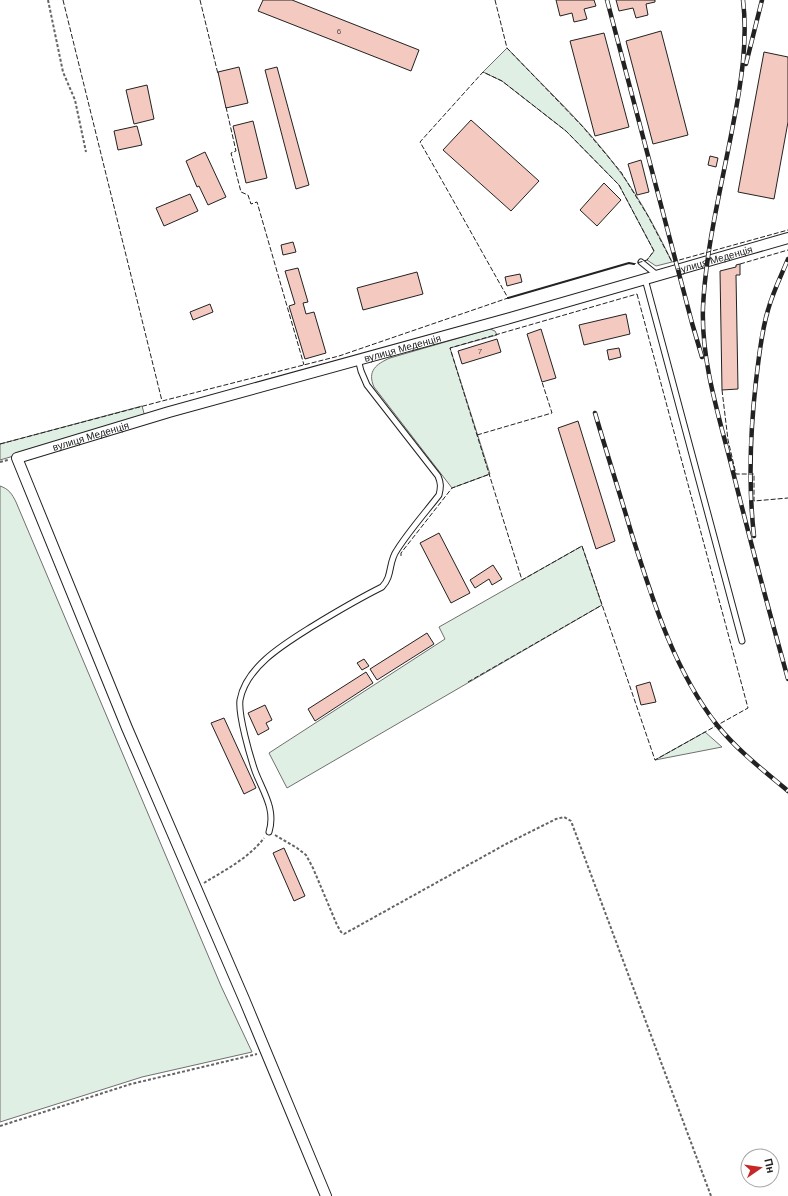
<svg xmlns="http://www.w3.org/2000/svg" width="788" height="1196" font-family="Arial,sans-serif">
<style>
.green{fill:#e0efe3;stroke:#6f6f6f}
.building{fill:#f3c9c0;stroke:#222}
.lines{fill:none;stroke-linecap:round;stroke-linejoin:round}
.lane-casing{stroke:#222;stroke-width:7}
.street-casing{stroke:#222;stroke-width:12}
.path{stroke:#646464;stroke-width:2;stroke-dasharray:3 2;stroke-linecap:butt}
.lane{stroke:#fff;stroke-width:5}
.street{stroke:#fff;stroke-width:10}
.rail-casing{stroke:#222;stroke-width:4.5}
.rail{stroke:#fff;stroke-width:3;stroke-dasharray:9;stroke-linecap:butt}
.fence{stroke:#222;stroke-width:1;stroke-dasharray:5 2;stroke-linecap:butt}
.wall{stroke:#222;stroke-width:2}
.labels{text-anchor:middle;stroke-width:3;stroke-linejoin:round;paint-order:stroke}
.number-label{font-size:8px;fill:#564c4a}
.street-label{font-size:10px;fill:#222;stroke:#fff}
</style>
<rect width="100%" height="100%" fill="#fff"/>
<!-- green -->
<g class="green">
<path d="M507,48c38,40 81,79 113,124 21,28 37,59 52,90l-16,4 -9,-6 7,-9 -35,-66 -53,-54 -64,-50 -19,-9z"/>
<path d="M490,329l5,2 2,4 -47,13 40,126 -38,14 -78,-101c-7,-16 2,-23 16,-29z"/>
<polygon points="142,406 145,417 0,460 0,444"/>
<path d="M0,486c9,3 12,8 16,16l205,484 31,66 -110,25 -142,45z"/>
<polygon points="582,546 602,605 287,788 269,753 445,639 439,627"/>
<polygon points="705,732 722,747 655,760"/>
</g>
<!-- building -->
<g class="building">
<polygon points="263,0 292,0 419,50 411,71 258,11"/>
<polygon points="556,0 594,0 596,6 584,9 587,19 574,22 572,13 560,16"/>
<polygon points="616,0 655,0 655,2 646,4 648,15 636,18 633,8 619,11"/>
<polygon points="661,31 688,135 653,144 626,41"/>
<polygon points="604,33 629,127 595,136 570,41"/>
<polygon points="764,52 788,57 788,122 774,199 738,192"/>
<polygon points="239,67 248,103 226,108 218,72"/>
<polygon points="277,67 309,185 296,189 265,70"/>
<polygon points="147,85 154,119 134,124 126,90"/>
<polygon points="471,120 539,181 511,211 443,150"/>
<polygon points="253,121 267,178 246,183 233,126"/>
<polygon points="137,126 142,145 118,150 114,131"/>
<polygon points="205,152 226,197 208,205 199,186 197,187 186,161"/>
<polygon points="710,156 718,158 716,167 708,165"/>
<polygon points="641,160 649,192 637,195 628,164"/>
<polygon points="604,183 621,200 597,226 580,210"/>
<polygon points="190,194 198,211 164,226 156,208"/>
<polygon points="293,242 296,252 283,255 281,245"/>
<polygon points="740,264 740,275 736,275 738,389 722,390 720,271 736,267 736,265"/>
<polygon points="298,268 308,302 303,303 306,314 314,312 326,353 305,359 289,306 295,304 285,271"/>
<polygon points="417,272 423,294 363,310 357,288"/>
<polygon points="520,274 522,282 507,286 505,277"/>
<polygon points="210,304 213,312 193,320 190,312"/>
<polygon points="626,314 630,334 584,345 579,325"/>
<polygon points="541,329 556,378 542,382 527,334"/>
<polygon points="497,339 501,352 462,364 458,351"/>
<polygon points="619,348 621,357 609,360 607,350"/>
<polygon points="578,421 615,541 596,549 558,428"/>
<polygon points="439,533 470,593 451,603 420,543"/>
<polygon points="493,565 502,579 492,585 489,579 475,588 470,580"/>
<polygon points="427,633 434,644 377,680 370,669"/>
<polygon points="364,659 369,666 362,670 357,663"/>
<polygon points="366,672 373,683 315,721 308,709"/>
<polygon points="650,682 656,702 641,705 636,686"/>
<polygon points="265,705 272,720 266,723 269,729 258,735 248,713"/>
<polygon points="224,718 256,788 244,794 211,723"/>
<polygon points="284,848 305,896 294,901 273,853"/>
</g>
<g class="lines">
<!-- lane casing -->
<g class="lane-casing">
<g id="lane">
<polyline points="641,262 657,275"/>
<polyline points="645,279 742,641"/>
<path d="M269,832c7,-23 -6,-40 -14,-61 -5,-15 -17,-56 -15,-71 6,-34 46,-57 73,-74 23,-14 45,-27 69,-39 11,-11 6,-25 15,-37 12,-19 28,-37 42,-55 2,-8 2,-12 -1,-19l-71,-91 -6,-14 -3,-12"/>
</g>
</g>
<!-- street casing -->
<g class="street-casing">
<g id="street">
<path id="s1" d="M326,1196l-82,-197 -117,-271 -110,-270 152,-46 341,-94 278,-80"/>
</g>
</g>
<!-- path -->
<g class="path">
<polyline points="48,0 63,72 75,100 86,152"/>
<polyline points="0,462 8,460"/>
<polyline points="275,835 297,848 306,855 313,868 337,925 341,932 344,934 506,844 556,819 564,817 571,821 711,1196"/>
<path d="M204,883c21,-13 45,-25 60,-45"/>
<polyline points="0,1126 131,1084 257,1054"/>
</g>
<!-- lane -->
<use href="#lane" class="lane"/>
<!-- street -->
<use href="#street" class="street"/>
<!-- rail casing -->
<g class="rail-casing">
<g id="rail">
<polyline points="607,0 692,323 702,357"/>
<path d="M743,0c5,41 -2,84 -10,125 -11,59 -27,121 -30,182 -2,53 15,106 28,157 18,72 37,144 57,215"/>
<polyline points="746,64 762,0"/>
<path d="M595,413c12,41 25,81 37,122 21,66 42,135 85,190 20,25 46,45 71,66"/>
<path d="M754,536c-6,-53 -4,-102 2,-155 3,-24 5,-48 12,-71 5,-18 13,-34 20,-51"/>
</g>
</g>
<!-- rail -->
<use href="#rail" class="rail"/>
<!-- fence -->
<g class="fence">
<polyline points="63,0 162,401"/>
<polyline points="200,0 218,74"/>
<polyline points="495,0 507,48 583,127 621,172 648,216 672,262 788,230"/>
<polyline points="226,107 236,151 231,153 241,192 248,195 251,204 257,202 304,365"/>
<polyline points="740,264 788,250"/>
<polygon points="637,294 748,708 655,760 582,546 522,580 450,348"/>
<polyline points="722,390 728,440 736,474 754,474 754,501 788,498"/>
<polyline points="477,435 552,413 542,382"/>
<path d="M0,444l166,-44 173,-44 169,-58c-29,-51 -58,-104 -88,-156l63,-70 19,9 64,50 53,54 35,66 -7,9 -13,4"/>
<polyline points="401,556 401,553 452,488 490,474"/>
<polyline points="468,682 602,605"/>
</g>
<!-- wall -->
<polyline class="wall" points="508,298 629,263 634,264"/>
</g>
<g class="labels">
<!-- number labels -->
<g class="number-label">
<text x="339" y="34">6</text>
<text x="480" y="354">7</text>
</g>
<!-- street labels -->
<g class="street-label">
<text dy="4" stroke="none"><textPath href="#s1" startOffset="1525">вулиця Меденція</textPath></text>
<text dy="4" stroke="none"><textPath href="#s1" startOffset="1201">вулиця Меденція</textPath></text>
<text dy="4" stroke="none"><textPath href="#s1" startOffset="877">вулиця Меденція</textPath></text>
</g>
</g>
<!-- north arrow -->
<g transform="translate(760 1168) rotate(77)"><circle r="19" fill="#ffffff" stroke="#a7a7a7"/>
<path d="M0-3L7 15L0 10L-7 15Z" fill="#c62828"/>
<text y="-6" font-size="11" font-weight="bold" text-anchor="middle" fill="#222222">Пн</text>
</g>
</svg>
